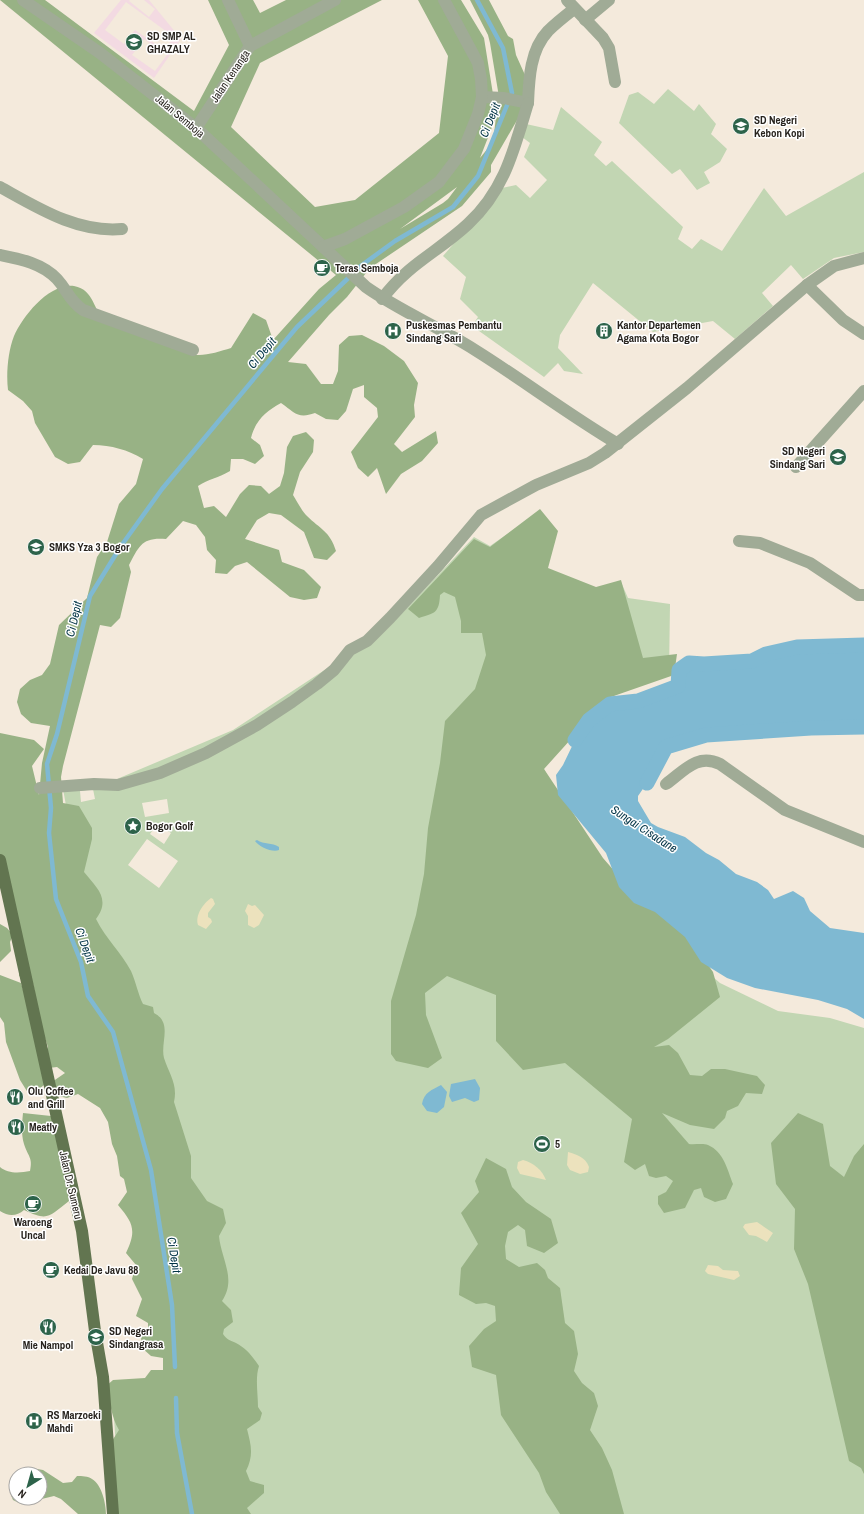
<svg xmlns="http://www.w3.org/2000/svg" width="864" height="1514" font-family="'Archivo Narrow',sans-serif">
<style>
.education{fill:#f3dae2;fill-rule:evenodd}
.green{fill:#c2d6b3;fill-rule:evenodd}
.forest{fill:#98b285;fill-rule:evenodd}
.sand{fill:#ece2bd}
.water{fill:#7fb9d2}
.lines{fill:none;stroke-linecap:round;stroke-linejoin:round}
.stream{stroke:#7fb9d2;stroke-width:4.5}
.canal{stroke:#7fb9d2;stroke-width:15}
.minor{stroke:#a0ab96;stroke-width:12}
.major{stroke:#627550;stroke-width:12}
.labels{text-anchor:middle;stroke-width:3;stroke-linejoin:round;paint-order:stroke}
.poi-label{font-size:11px;font-weight:bold;fill:#28241f;stroke:#fff;text-anchor:start}
.street-label{font-size:11px;fill:#28241f;stroke:#fff}
.water-label{font-size:12px;font-style:italic;fill:#003345;stroke:#fff}
</style>
<rect width="100%" height="100%" fill="#f4eadc"/>
<!-- education -->
<path class="education" d="M121,0h9l-1,1 20,16 6,-8 -11,-9h5l32,39 -27,39 -60,-45zM126,2l48,35 -10,13 -29,-20 -11,14 -19,-14zM144,39l23,16 -12,16 -23,-16z"/>
<!-- green -->
<g class="green">
<polygon points="668,89 694,111 699,104 716,124 711,134 727,149 720,162 704,172 710,183 697,190 680,169 672,174 619,123 629,95 638,92 654,104"/>
<polygon points="561,107 602,142 594,155 606,166 612,161 683,227 678,239 692,249 701,239 722,251 764,188 786,216 864,172 864,252 834,258 803,279 791,265 762,293 773,306 735,339 713,321 653,332 593,283 560,335 558,348 583,374 564,371 558,363 544,377 472,326 478,317 460,299 466,277 443,256 502,188 516,185 530,198 547,180 524,157 530,143 522,137 526,124 553,130"/>
<path d="M540,511l6,58 50,21 25,-8 7,16 42,6 -1,70 -61,24 -44,33 -20,38 54,108 122,106 58,28 52,7 34,10v486h-744l-8,-129 59,-2 -108,-594 35,-2 135,-57 154,-101 87,-92 16,9zM93,789l2,10 -14,3 -1,-11zM167,799l2,14 -24,4 -3,-14zM157,824l14,9 -7,11 -14,-10zM147,839l31,22 -19,27 -31,-23z"/>
</g>
<!-- forest -->
<g class="forest">
<path d="M0,0h45l149,111 35,-66 -21,-45h45l7,13 26,-13h96l-122,63 -29,64 84,80 40,-7 84,-67 9,-77 -30,-56h43l23,38 12,75 3,-16 -9,-54 -2,-8 -18,-35h19l19,36 5,3 3,16 9,20 -2,35 -32,55v7l-29,34 -92,62 -23,29 -18,18 -41,47 18,2 15,20h12l5,-13 1,-26 10,-9 13,-1 22,11 20,15 14,22 -4,22 1,12 -21,27 8,8 34,-21 2,12 -16,18 -21,13 -15,20 -9,-26 -9,9 -10,-9 -7,-16 27,-35 -1,-9 -13,-11v-12l-11,4 -7,22 -8,9 -12,-1 -11,-6c-17,6 -20,0 -34,-10 -15,8 -26,18 -30,35l9,7 4,11 -9,8 -12,-5h-12l-1,12c-11,7 -22,8 -32,15l6,22 10,-2 12,11 14,-23 9,-9 12,1 8,8 11,-8 4,-13 3,-26 6,-11 13,-4 8,8 -1,12 -13,20 -7,23c4,6 8,15 14,21 13,13 23,15 29,35l-9,9 -13,-2 -10,-26 -23,-17 -12,-2 -12,7 -12,19 34,11 3,12 22,8 17,17 -4,11 -13,2 -14,-3 -43,-35 -12,4 -8,8 -12,-1 1,-13 -9,-10 -2,-13 -9,-12 -13,-4 -17,18c-24,-2 -27,7 -37,26l2,7 -11,46 -9,9 -11,-2 -37,141 -2,11 2,26 16,3 13,22v11l-8,33c13,16 27,27 12,47 10,20 25,33 35,52 5,11 7,23 12,33l10,3 1,6c19,10 6,29 10,45 5,16 14,26 10,44l17,54v22l16,23 16,8 3,14 -7,13c2,23 18,43 3,65l9,9 2,12 -9,7 -1,5c4,6 7,6 13,9 10,5 17,14 23,23 -4,12 -1,28 -1,41l4,6 -2,7 -13,9c4,16 7,26 -1,42l4,10 14,4v8l-17,15 4,6h-135l-6,-70 9,-14c-8,-13 -8,-28 -14,-43l8,-7 32,-2 6,-8h12v-12l-12,-2 -9,-8 -1,-11 7,-7v-7l-12,-7 6,-17 -10,-20 4,-14 -10,-12c11,-23 7,-30 -8,-48l9,-13 -3,-13 -4,-3 -3,-20 -5,-12 -4,-22 -8,-14 -22,-14 -11,4 -13,-3 -2,-13 13,-9 -8,-6 -8,1 -5,17 -14,11 -10,-16 -14,-38 -2,-19 -4,-6v-42l21,8 23,76 4,-12c-4,-14 -12,-26 -13,-41 -1,-9 1,-12 -2,-22l-14,-8v-13l-8,-43 -7,-15v-11l-4,-7v-154l34,7 10,9 -12,17 7,29 3,-32 8,-37 -19,-3 -10,-9 -4,-12 3,-13 10,-9 12,-5 8,-11 9,-39 28,-27 10,-41 10,-15 12,-38 17,-20 7,-25c-15,-9 -32,-14 -50,-14l-13,17 -12,2 -13,-7 -20,-34 -3,-12 -9,-10 -15,-11c-2,-16 0,-39 6,-54 9,-20 35,-53 60,-50 21,4 19,25 31,35 7,6 84,34 94,34 10,0 22,-4 32,-7l22,-35 13,7 7,20 46,-51 17,-14zM496,117l-3,25 -13,16zM457,187l-9,12 -5,4 -43,26z"/>
<path d="M540,509l18,22 -10,37 48,19 25,-7 22,78 34,-4 -3,21 -66,23 -64,71 59,89 39,45h8l43,40 20,29 7,25 -52,42 -14,8 15,-2 9,8 12,22 12,1 9,-7h14l32,7 8,9 -3,9 -16,-1 -8,13 -11,5 -2,7 -11,11 -24,-4 -28,-12 27,31c5,1 14,-1 19,1 16,7 19,24 25,39l-7,15 -11,3 -11,-5 -3,-9 -7,2 -9,18 -21,5 -6,-9v-8l8,-4 7,-11 -7,-5 -10,2 -7,-2 -4,-12 -10,6 -11,-8 8,-43 -67,-56 -42,7 -27,-29v-46l-49,-19 -22,17 1,22 16,43 -14,10 -32,-7 -5,-7v-53l25,-86 8,-41 4,-46 12,-65 5,-42 30,-32 11,-34 -4,-22h-21v-12l-6,-24 -11,-5 -4,3c-1,18 -5,18 -21,23l-11,-9 66,-70 16,8z"/>
<polygon points="0,924 7,928 13,935 10,942 11,951 0,962"/>
<path d="M23,1113l28,3 16,62 2,23c-20,15 -20,21 -45,9 -7,6 -15,7 -24,1v-44c8,7 20,6 30,4 3,-14 -2,-14 -6,-27 -3,-10 -2,-21 -1,-31z"/>
<polygon points="798,1113 823,1124 830,1166 844,1177 854,1156 864,1144 864,1474 861,1468 849,1461 808,1284 794,1249 795,1209 776,1184 771,1143"/>
<polygon points="486,1158 506,1169 512,1187 526,1202 551,1219 558,1243 544,1253 527,1246 525,1230 518,1225 508,1232 505,1246 506,1259 519,1267 537,1263 545,1270 548,1278 560,1288 565,1323 574,1331 578,1354 574,1371 582,1383 594,1393 598,1406 590,1430 602,1448 612,1470 624,1514 560,1514 546,1492 539,1473 501,1415 496,1375 472,1367 469,1346 484,1329 496,1321 495,1306 486,1303 476,1304 459,1295 461,1268 478,1244 461,1213 479,1192 475,1181"/>
<path d="M26,1467l17,3 20,13 9,-1 5,-6c5,0 11,0 15,3 10,6 14,25 14,35h-28l-17,-15 -7,-3 -33,8 -8,-4c-4,-9 -4,-15 -1,-24l4,-1v23h24v-24h-22l5,-1z"/>
</g>
<!-- sand -->
<g class="sand">
<path d="M211,898l2,1 2,5 -7,9v4l3,2 1,3 -6,7 -8,-4c-3,-10 5,-21 13,-27z"/>
<polygon points="248,904 252,906 255,905 264,915 259,925 254,928 248,925 248,916 245,911"/>
<path d="M568,1152c10,3 17,5 21,15l-1,5 -8,2 -10,-4 -3,-5z"/>
<path d="M523,1160c11,3 19,10 23,20l-26,-6 -3,-6 1,-6z"/>
<polygon points="757,1222 773,1233 767,1242 756,1236 749,1235 743,1227 745,1224"/>
<polygon points="708,1265 718,1266 723,1270 738,1271 740,1276 734,1280 708,1274 705,1271"/>
</g>
<!-- water -->
<g class="water">
<polygon points="864,645 864,727 811,728 706,735 666,747 647,783 638,796 638,801 651,823 658,827 685,837 706,853 719,860 736,874 757,882 768,890 774,899 793,891 804,898 810,911 830,928 864,933 864,1019 847,1009 818,1000 755,988 727,978 701,962 685,937 655,912 634,903 619,887 606,853 558,795 556,775 563,765 575,740 610,704 638,701 678,686 679,670 689,663 752,662 766,654 797,647"/>
<path d="M257,840c7,5 15,2 22,7v3c-6,3 -20,-3 -24,-9z"/>
<polygon points="475,1079 480,1088 479,1100 474,1102 465,1098 452,1102 449,1096 451,1084"/>
<path d="M441,1085l6,7 -3,15 -7,6 -10,-2 -5,-7c2,-12 10,-14 19,-19z"/>
</g>
<g class="lines">
<!-- stream -->
<g class="stream">
<polyline points="175,1367 172,1305 151,1170 113,1032 88,996 81,962 56,899 49,833 51,808 47,764 57,734 90,596 121,546 162,489 297,327 362,265 395,241 453,207 478,176 512,93 503,48 477,0"/>
<polyline points="176,1398 177,1433 192,1514"/>
</g>
<!-- canal -->
<g class="canal">
<polyline points="575,740 589,720 610,704 638,701 678,686 679,670 689,663 704,664 752,661 766,654 797,647 864,645"/>
<polyline points="647,783 666,747 706,735 811,728 864,727"/>
</g>
<!-- minor -->
<g class="minor">
<path d="M23,0l77,53 96,75 170,159c34,24 73,40 109,63 48,30 94,65 143,94"/>
<polyline points="228,0 250,46"/>
<polyline points="567,0 603,38 609,48 615,82"/>
<polyline points="585,20 609,0"/>
<path d="M482,97l22,1 24,5c1,-24 2,-53 20,-72 8,-8 17,-15 26,-22"/>
<polyline points="196,128 250,46 335,0"/>
<path d="M0,187c38,21 77,46 122,42"/>
<polyline points="323,247 345,239 404,207 439,182 464,149 478,114 482,97 481,79 478,63 444,0"/>
<path d="M0,255c20,4 42,8 57,24 11,12 11,20 26,31l110,40"/>
<polyline points="807,285 843,320 864,334"/>
<path d="M382,299c26,-35 56,-47 86,-75 37,-34 46,-75 60,-121"/>
<polyline points="796,467 864,391"/>
<polyline points="739,541 760,543 810,563 858,595 864,595"/>
<path d="M666,784c18,-13 31,-31 54,-20l65,46 79,32"/>
<polyline points="40,788 94,784 118,785 160,773 206,753 257,725 292,702 317,684 334,670 350,650 367,641 390,618 438,566 481,515 536,485 589,463 605,453 687,388 807,285 834,266 864,258"/>
</g>
<!-- major -->
<polyline class="major" points="0,860 82,1231 95,1331 103,1377 113,1514"/>
</g>
<!-- icons -->
<defs>
<g id="school-disc" transform="scale(0.9)"><circle r="9.5" fill="#2d634a" stroke="#fff"/><path d="M0-5L7-2L0 1L-7-2ZM-4 1L0 2.5L4 1V4Q0 6-4 4Z" fill="#fff"/></g>
<g id="cafe-disc" transform="scale(0.9)"><circle r="9.5" fill="#2d634a" stroke="#fff"/><path d="M-5.5-4.5H6V0H3Q3 3.5 0 3.5H-2.5Q-5.5 3.5-5.5 0ZM3-3.2v2h1.7v-2ZM-6 4.5H4V6H-6Z" fill="#fff"/></g>
<g id="hospital-disc" transform="scale(0.9)"><circle r="9.5" fill="#2d634a" stroke="#fff"/><path d="M-5-5h3v3.5h4V-5h3V5h-3V1.5h-4V5h-3Z" fill="#fff"/></g>
<g id="building-disc" transform="scale(0.9)"><circle r="9.5" fill="#2d634a" stroke="#fff"/><path d="M-4-6H4V6H1V3H-1V6H-4ZM-2.5-4.3h1.7v1.8h-1.7ZM.8-4.3h1.7v1.8H.8ZM-2.5-1h1.7V.8h-1.7ZM.8-1h1.7V.8H.8Z" fill="#fff"/></g>
<g id="sight-disc" transform="scale(0.9)"><circle r="9.5" fill="#2d634a" stroke="#fff"/><path d="M0-6L1.8-2.2L6-1.7L2.9 1.2L3.7 5.4L0 3.3L-3.7 5.4L-2.9 1.2L-6-1.7L-1.8-2.2Z" fill="#fff"/></g>
<g id="restaurant-disc" transform="scale(0.9)"><circle r="9.5" fill="#2d634a" stroke="#fff"/><path d="M-5-6h1v4h1v-4h1v4h1v-4h1v5L-1.5 .5V6h-2V.5L-5-1ZM5-6V6H3V1.5H1.5Q1.5-4 5-6Z" fill="#fff"/></g>
<g id="stadium-disc" transform="scale(0.9)"><circle r="9.5" fill="#2d634a" stroke="#fff"/><path d="M0-5a6.5 5 0 1 0 0 10a6.5 5 0 1 0 0-10ZM-3.5-1.8h7v3.6h-7Z" fill="#fff"/></g>
</defs>
<g fill-rule="evenodd">
<use href="#school-disc" x="134" y="42"/>
<use href="#school-disc" x="741" y="126"/>
<use href="#cafe-disc" x="322" y="268"/>
<use href="#hospital-disc" x="393" y="331"/>
<use href="#building-disc" x="604" y="331"/>
<use href="#school-disc" x="838" y="457"/>
<use href="#school-disc" x="36" y="547"/>
<use href="#sight-disc" x="133" y="826"/>
<use href="#restaurant-disc" x="15" y="1097"/>
<use href="#restaurant-disc" x="16" y="1127"/>
<use href="#stadium-disc" x="542" y="1144"/>
<use href="#cafe-disc" x="33" y="1204"/>
<use href="#cafe-disc" x="51" y="1270"/>
<use href="#restaurant-disc" x="48" y="1327"/>
<use href="#school-disc" x="96" y="1337"/>
<use href="#hospital-disc" x="34" y="1421"/>
</g>
<g class="labels">
<!-- poi labels -->
<g class="poi-label">
<text x="147" y="40">SD SMP AL<tspan x="147" dy="13">GHAZALY</tspan></text>
<text x="754" y="124">SD Negeri<tspan x="754" dy="13">Kebon Kopi</tspan></text>
<text x="335" y="272">Teras Semboja</text>
<text x="406" y="329">Puskesmas Pembantu<tspan x="406" dy="13">Sindang Sari</tspan></text>
<text x="617" y="329">Kantor Departemen<tspan x="617" dy="13">Agama Kota Bogor</tspan></text>
<text x="825" y="455" text-anchor="end">SD Negeri<tspan x="825" dy="13">Sindang Sari</tspan></text>
<text x="49" y="551">SMKS Yza 3 Bogor</text>
<text x="146" y="830">Bogor Golf</text>
<text x="28" y="1095">Olu Coffee<tspan x="28" dy="13">and Grill</tspan></text>
<text x="29" y="1131">Meatly</text>
<text x="555" y="1148">5</text>
<text x="33" y="1226" text-anchor="middle">Waroeng<tspan x="33" dy="13">Uncal</tspan></text>
<text x="64" y="1274">Kedai De Javu 88</text>
<text x="109" y="1335">SD Negeri<tspan x="109" dy="13">Sindangrasa</tspan></text>
<text x="48" y="1349" text-anchor="middle">Mie Nampol</text>
<text x="47" y="1419">RS Marzoeki<tspan x="47" dy="13">Mahdi</tspan></text>
</g>
<!-- street labels -->
<g class="street-label">
<text transform="translate(230 76) rotate(-56)" y="4">Jalan Kenanga</text>
<text transform="translate(180 116) rotate(40)" y="4">Jalan Semboja</text>
<text transform="translate(71 1185) rotate(77)" y="4">Jalan Dr. Sumeru</text>
</g>
<!-- water labels -->
<g class="water-label">
<text transform="translate(490 120) rotate(-68)" y="4">Ci Depit</text>
<text transform="translate(262 353) rotate(-50)" y="4">Ci Depit</text>
<text transform="translate(74 619) rotate(-77)" y="4">Ci Depit</text>
<text transform="translate(644 829) rotate(33)" y="4">Sungai Cisadane</text>
<text transform="translate(85 945) rotate(70)" y="4">Ci Depit</text>
<text transform="translate(174 1255) rotate(81)" y="4">Ci Depit</text>
</g>
</g>
<!-- north arrow -->
<g transform="translate(28 1486) rotate(217)"><circle r="19" fill="#ffffff" stroke="#a9a7a5"/>
<path d="M0-3L7 15L0 10L-7 15Z" fill="#2d634a"/>
<text y="-6" font-size="11" font-weight="bold" text-anchor="middle" fill="#28241f">N</text>
</g>
</svg>
